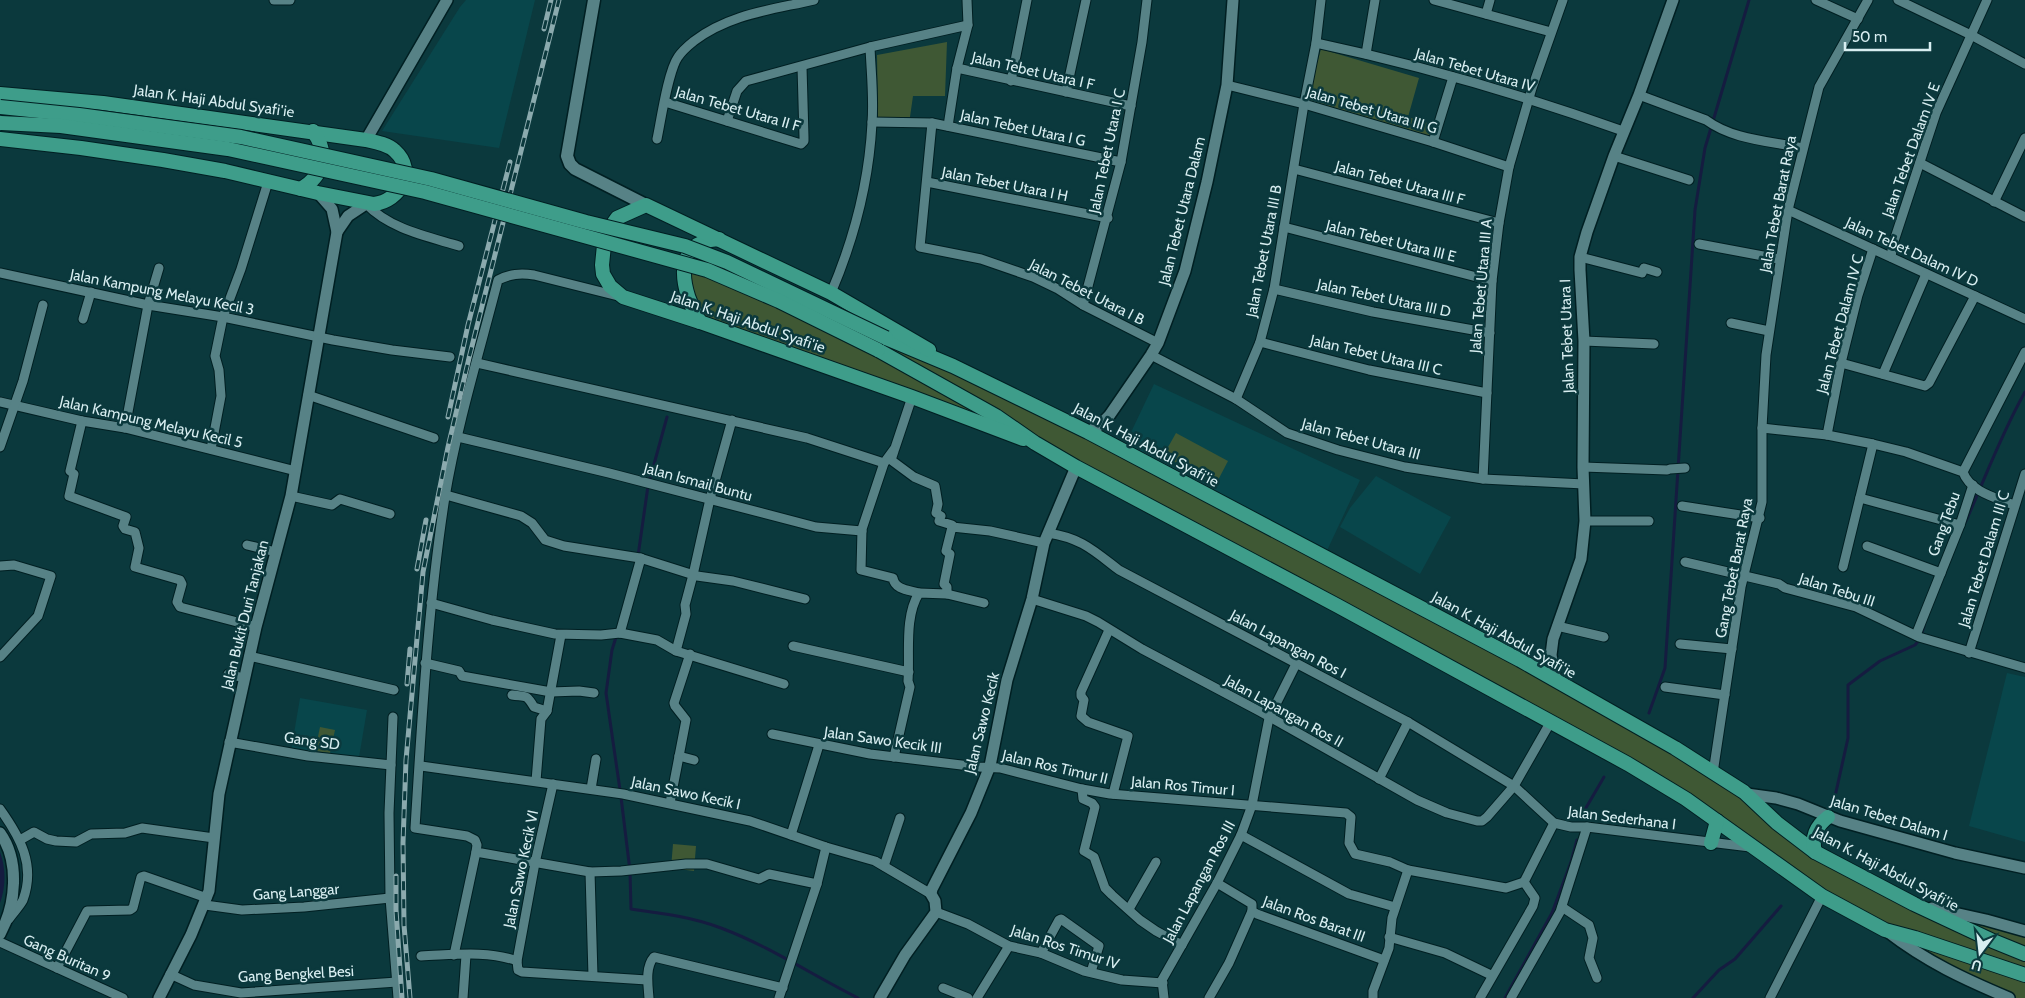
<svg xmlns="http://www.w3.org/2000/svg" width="2025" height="998" font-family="Cabin,sans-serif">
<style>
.built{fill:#08464b}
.green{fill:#3f5834}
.water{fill:#151c40}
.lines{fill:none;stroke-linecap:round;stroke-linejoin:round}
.stream{stroke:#151c40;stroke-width:3}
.minor-casing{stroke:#001f22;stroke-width:11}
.tertiary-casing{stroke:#001f22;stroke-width:14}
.secondary-casing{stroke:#001f22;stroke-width:15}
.primary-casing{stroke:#001f22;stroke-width:16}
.minor{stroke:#578286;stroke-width:9}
.tertiary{stroke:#578286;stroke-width:11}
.secondary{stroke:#578286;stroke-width:12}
.primary{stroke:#3e9d8a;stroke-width:14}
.rail-casing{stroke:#8baaae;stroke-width:5}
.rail{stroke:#0b393d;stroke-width:3;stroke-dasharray:9;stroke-linecap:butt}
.primary-bridge-casing{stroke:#001f22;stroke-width:16;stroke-linecap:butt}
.primary-bridge{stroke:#3e9d8a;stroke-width:14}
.labels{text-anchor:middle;stroke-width:5;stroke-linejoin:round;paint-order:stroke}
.street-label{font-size:15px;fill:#d8eef1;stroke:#0b393d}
</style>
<rect width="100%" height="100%" fill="#0b393d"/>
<!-- built -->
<g class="built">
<polygon points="466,0 535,0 499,148 382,131 460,7"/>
<polygon points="1154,384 1360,480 1324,557 1123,449"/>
<polygon points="1376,476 1451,517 1420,574 1340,527 1350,508"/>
<polygon points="2007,673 2025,677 2025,842 1969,826"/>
<polygon points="300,698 367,710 358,763 291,751"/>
</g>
<!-- green -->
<g class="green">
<polygon points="947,42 945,96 913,96 910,117 878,117 877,55"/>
<polygon points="1321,49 1419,78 1408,117 1434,125 1430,138 1306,102"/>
<polygon points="684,269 707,270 878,350 886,338 953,366 1675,748 1775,821 1914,904 2025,931 2025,998 2009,998 1942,968 1686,799 1035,443 700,322"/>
<polygon points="1176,433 1228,461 1216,484 1163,456"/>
<polygon points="320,727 335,730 330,753 315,751"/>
<polygon points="673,844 696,846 694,871 671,868"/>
</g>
<!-- water -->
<path class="water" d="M0,852c6,16 6,35 0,51z"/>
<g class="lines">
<!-- stream -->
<g class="stream">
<path d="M1965,523c20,-44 36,-89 60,-131"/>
<polyline points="638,556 648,486 667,417"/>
<path d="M617,634l-5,16 -6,43 15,104 9,74 1,38c30,4 62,8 90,19 48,18 91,47 137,70"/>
<polyline points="1649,713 1665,668 1695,210 1705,148 1749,0"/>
<polyline points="1828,813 1834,801 1848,738 1848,685 1880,661 1915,645 1920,639 1924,626"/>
<polyline points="1580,818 1604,777"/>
<polyline points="1505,998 1552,913 1571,862 1577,840"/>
<polyline points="1693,998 1719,970 1735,959 1781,906"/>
</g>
<!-- minor casing -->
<g class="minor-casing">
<g id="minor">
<polyline points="274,0 290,0"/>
<polyline points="1434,0 1551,32"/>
<polyline points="1816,0 1858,19"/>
<polyline points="1898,0 1971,35 2025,64"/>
<polyline points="1486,14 1490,0"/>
<path d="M1316,43c104,22 207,52 307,88"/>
<polyline points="1366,54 1375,0"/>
<polyline points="957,68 1131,106"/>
<polyline points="1011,81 1027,0"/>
<polyline points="1227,85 1304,104 1433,142 1509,167"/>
<polyline points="1066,92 1086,0"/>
<path d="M1639,95l67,25c27,20 64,21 96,28"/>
<polyline points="665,102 801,144 804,141 804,137 802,67"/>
<polyline points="727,121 737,91 746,81 870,47 968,25"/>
<polyline points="872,122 932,123 1121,162"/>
<polyline points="932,123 920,247 981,259 1033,277 1058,289 1083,305 1158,343"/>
<polyline points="948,126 957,68 968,25 967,0"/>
<path d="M657,139c4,-19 11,-68 21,-82 4,-6 11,-12 16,-16 36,-27 77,-31 120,-41"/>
<polyline points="1433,142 1453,77"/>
<polyline points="1614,156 1689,180"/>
<polyline points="1920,163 2025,217"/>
<polyline points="1294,169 1499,223"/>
<polyline points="927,182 1108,218"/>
<polyline points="1994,202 2025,138"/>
<path d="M366,204c24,25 60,32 93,42"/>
<polyline points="1788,210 2025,319"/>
<polyline points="1284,227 1492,281"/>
<polyline points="1699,244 1779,259"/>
<polyline points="1580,257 1642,273 1644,268 1657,272"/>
<polyline points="1891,257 1893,244 1936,113 1987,0"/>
<polyline points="0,273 148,305 223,317 333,340 392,350 450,357"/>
<polyline points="1274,289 1373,312 1490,333"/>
<path d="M831,293c23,-54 38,-111 41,-170 2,-25 -1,-51 -2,-76"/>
<path d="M618,296l-84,-21c-14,-2 -24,-1 -36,5 -18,70 -41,145 -53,217 -17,109 -23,220 -30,331l52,8 8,4 2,5 -1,7 114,20 31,-1 65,-7h21l52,15 10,-5 48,10"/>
<polyline points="1083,305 1121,162 1142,42 1147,0"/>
<polyline points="83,319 91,292"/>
<polyline points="1731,323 1769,331"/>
<polyline points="1584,341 1654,344"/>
<polyline points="1260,342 1369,370 1487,393"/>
<polyline points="1151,355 1236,399 1287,433 1338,450 1405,467 1483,479 1584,484"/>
<polyline points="477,363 807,438 884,463 895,448 912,397"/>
<polyline points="1841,363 1925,386 1929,383 1975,296"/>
<polyline points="1883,374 1926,274"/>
<polyline points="308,395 434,438"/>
<polyline points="1236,399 1260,342 1274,289 1304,104 1316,43 1321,0"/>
<polyline points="0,402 82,421 125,428 296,471"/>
<polyline points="82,421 70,471 74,474 69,496 126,517 123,526 125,529 135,532 139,548 135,567 180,580 182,584 177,602 180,607 256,627"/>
<polyline points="125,428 148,305 159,268"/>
<path d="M1762,428l65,7 46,9 33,8 57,20c7,20 34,26 51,33"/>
<polyline points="1827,435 1841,363 1858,295 1873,249"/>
<polyline points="458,437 609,473 816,527 862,531"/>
<polyline points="0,447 23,381 43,305"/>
<polyline points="211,449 221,396 219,370 215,356 223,317 241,269 268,182"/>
<polyline points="894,451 891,460 914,477 935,486 938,504 936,513 941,516 939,521 952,525 952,527"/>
<path d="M884,463l-22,66 -1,41 32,8c2,12 16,12 26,15"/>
<polyline points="1583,467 1667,470"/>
<polyline points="1670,469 1685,468"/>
<polyline points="1963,472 2025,352"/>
<polyline points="1483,479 1492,281 1499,223 1509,167 1532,88 1563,0"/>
<polyline points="446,495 521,516 532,523 545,540 564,546 640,558 697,576 733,581 805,599"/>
<polyline points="291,496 332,505 340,499 390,514"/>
<polyline points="1860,498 1960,525"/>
<polyline points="1682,506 1760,518"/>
<polyline points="1585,521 1649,521"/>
<path d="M1048,533c33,5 45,17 71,37l289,152 106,64 40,37 17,4h16l163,20"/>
<polyline points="247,545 276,552"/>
<polyline points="1867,546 1941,573"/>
<polyline points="1685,562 1779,584 1785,588 1856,607 1919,637 2025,668"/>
<polyline points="0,566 14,565 51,576 38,616 0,657"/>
<polyline points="1843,567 1873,444"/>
<polyline points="947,594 984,603"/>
<polyline points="1032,599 1086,616 1098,622 1142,649 1261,712 1417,800 1447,813 1477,821 1482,821 1487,817 1514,786 1550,723"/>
<polyline points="431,603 492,620 555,634 601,635 620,633 657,640 676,651 784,684"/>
<polyline points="1557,626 1604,637"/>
<polyline points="1109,630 1081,692 1081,696 1084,700 1081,716 1088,722 1128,736 1113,794"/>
<polyline points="620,633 641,558"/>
<polyline points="1916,635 1960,525 1973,485"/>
<polyline points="1680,644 1732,649"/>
<polyline points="793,646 909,672"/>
<polyline points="676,651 686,614 685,605 693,575 710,499 732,420"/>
<polyline points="1969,653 2025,474"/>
<polyline points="249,656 394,690"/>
<polyline points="425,663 459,671 462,676 551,692 579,691 594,693"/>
<polyline points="228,674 244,678"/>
<polyline points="1665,687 1725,695"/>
<path d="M512,695c15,2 14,-1 22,12l13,4"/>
<polyline points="393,717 389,813 390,898 398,998"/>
<polyline points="772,734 870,754 978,767 1000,768 1082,789 1110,794 1346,813 1351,817 1349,843 1355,854 1390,862 1408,870 1506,888 1524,882"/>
<polyline points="229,742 308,756 391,765"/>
<polyline points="679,756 694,760"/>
<path d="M894,757l16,-70 -2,-6c2,-28 -4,-64 11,-88l28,1v-7l-3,-3 6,-30 -4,-3 6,-24 38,4 54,12"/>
<polyline points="421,766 623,794 750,821 826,847 875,861 931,894"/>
<polyline points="1713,773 1741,587 1762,502 1762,428 1766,355 1788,210 1819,87 1868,0"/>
<polyline points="1379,779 1408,722"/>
<polyline points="536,781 541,719 547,711 561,635"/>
<polyline points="591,789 596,759"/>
<polyline points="1082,789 1083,799 1092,803 1095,807 1084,851 1094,857 1105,888 1112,895 1140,920 1156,931 1182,945"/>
<polyline points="670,803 686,720 675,706 674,703 690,654"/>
<path d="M0,809c20,28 36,56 23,91 -3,6 -10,13 -14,19"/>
<polyline points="791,835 819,745"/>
<polyline points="1241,835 1349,894 1395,907"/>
<polyline points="20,840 34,832 47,839 56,841 76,842 91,834 125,833 142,828 214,838"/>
<polyline points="884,866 900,818"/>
<polyline points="590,872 593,976"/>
<polyline points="1524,882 1554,823"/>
<polyline points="1217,883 1252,904 1252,911 1257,914 1384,960"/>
<polyline points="205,905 242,910 304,907 390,898"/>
<polyline points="1562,907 1589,925 1593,938 1589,958 1597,978"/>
<polyline points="1129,909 1156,862"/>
<polyline points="936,912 968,924 1009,946 1041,953 1084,971 1122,980 1163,983"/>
<polyline points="1389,937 1445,953 1491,975"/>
<polyline points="0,942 123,998"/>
<polyline points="1041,953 1059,920 1061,919 1099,946 1091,972"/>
<polyline points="454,955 476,852"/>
<path d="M421,956c31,-1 66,-6 96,5l1,9 4,2 125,8"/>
<polyline points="517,961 535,863 553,784"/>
<polyline points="57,968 87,911 130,910 133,908 141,877 144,876 207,898"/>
<polyline points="170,974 194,985 241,993 397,982"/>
<polyline points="943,988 968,998"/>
<polyline points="463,998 466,955"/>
<path d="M649,998c-1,-13 -4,-31 5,-41l129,31"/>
<polyline points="779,998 817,884 826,847"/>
<polyline points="977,998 1009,946"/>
<polyline points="1164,998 1162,980 1217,883 1241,835 1252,805 1269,718 1296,664"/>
<polyline points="1209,998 1229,963 1252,911"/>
<polyline points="1373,998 1373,991 1389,948 1392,918 1408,870"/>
<polyline points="1480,998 1533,906 1535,898 1524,882"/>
<polyline points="1511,998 1560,912 1587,827"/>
<polyline points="1770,998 1822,896"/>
</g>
</g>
<!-- tertiary casing -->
<g class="tertiary-casing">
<g id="tertiary">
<polyline points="366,140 447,0"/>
<polyline points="337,232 348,216 366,204"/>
<polyline points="1088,432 1100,425 1109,416 1151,355 1158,343 1185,271 1207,182 1227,85 1233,0"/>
<polyline points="1556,681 1551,655 1553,639 1581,559 1585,521 1583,467 1584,341 1580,270 1580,257 1587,232 1614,156 1639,95 1673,0"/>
<polyline points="1747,794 1776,798 1798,804 1840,821 1955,853 2025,868"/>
<path d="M0,833c20,28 16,72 0,101"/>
<polyline points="1932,908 1986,920 2025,931"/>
<path d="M1888,932c39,30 76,47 121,66"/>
<polyline points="159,998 191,935 209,891 219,794 256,627 291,496 337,232 332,209 318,193"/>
<polyline points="880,998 905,955 936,912 935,901 931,894 932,889 971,813 990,766 1007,680 1032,599 1044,543 1076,467"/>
</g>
</g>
<!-- secondary casing -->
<g class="secondary-casing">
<polyline id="secondary" points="594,0 567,156 570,164 575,169 646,205"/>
</g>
<!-- primary casing -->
<g class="primary-casing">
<g id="primary">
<path d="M0,94l103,9 263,37c10,2 22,4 29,11 22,20 5,50 -21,53l-56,-11 -93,-22 -62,-11 -82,-12 -81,-9"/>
<path d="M301,189c24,-15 28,-35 12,-58"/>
<path d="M700,322c-18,-29 -31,-81 19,-83"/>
<polyline points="886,338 953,366 1088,432 1520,660 1675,748 1744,792 1777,823 1815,852 1914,904 1993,941 2025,954"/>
<polyline points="878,350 996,416 1035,443 1076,467 1338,606 1628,764 1686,799 1822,896 1885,930 1915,938 2025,975"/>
<polyline points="929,350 831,293 646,205 617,218 605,235 602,265 603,274 610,286 623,297 700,322 912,397 1023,439"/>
<polyline points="1711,843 1717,821"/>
<path d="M1815,852c-4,-15 1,-26 13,-35"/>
</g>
</g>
<!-- minor -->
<use href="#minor" class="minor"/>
<!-- tertiary -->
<use href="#tertiary" class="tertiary"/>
<!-- secondary -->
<use href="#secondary" class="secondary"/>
<!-- primary -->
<use href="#primary" class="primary"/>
<!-- rail casing -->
<g class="rail-casing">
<g id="rail">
<polyline points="544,29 551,0"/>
<polyline points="448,417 468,325 510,162"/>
<polyline points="417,569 426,520"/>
<polyline points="407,684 410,649"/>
<polyline points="396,876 396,910 402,998"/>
<polyline points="410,998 404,925 403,843 406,760 423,572 448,447 469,358 559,0"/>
</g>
</g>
<!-- rail -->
<use href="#rail" class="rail"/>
<!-- primary-bridge casing -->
<g class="primary-bridge-casing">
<g id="primary-bridge">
<polyline points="0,107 79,115 241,137 431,179 586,222 685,246 727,262 886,338"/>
<polyline points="1,123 61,126 228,149 425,192 707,270 779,301 878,350"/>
</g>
</g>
<!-- primary-bridge -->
<use href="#primary-bridge" class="primary-bridge"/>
</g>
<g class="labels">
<!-- street labels -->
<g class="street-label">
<text transform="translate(1475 70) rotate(16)" y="5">Jalan Tebet Utara IV</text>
<text transform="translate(1033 71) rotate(13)" y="5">Jalan Tebet Utara I F</text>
<text transform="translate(214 101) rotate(8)" y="5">Jalan K. Haji Abdul Syafi'ie</text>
<text transform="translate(738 109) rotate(16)" y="5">Jalan Tebet Utara II F</text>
<text transform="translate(1372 110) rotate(16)" y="5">Jalan Tebet Utara III G</text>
<text transform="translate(1023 128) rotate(12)" y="5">Jalan Tebet Utara I G</text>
<text transform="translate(1911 150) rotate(-70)" y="5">Jalan Tebet Dalam IV E</text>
<text transform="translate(1107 151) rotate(-78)" y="5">Jalan Tebet Utara I C</text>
<text transform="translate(1400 183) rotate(15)" y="5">Jalan Tebet Utara III F</text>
<text transform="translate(1005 184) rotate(11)" y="5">Jalan Tebet Utara I H</text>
<text transform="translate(1778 204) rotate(-79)" y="5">Jalan Tebet Barat Raya</text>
<text transform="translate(1182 211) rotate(-76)" y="5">Jalan Tebet Utara Dalam</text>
<text transform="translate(1391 241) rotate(14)" y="5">Jalan Tebet Utara III E</text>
<text transform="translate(1264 251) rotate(-79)" y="5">Jalan Tebet Utara III B</text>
<text transform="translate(1912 252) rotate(25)" y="5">Jalan Tebet Dalam IV D</text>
<text transform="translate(1481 286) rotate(-85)" y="5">Jalan Tebet Utara III A</text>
<text transform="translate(162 292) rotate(11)" y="5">Jalan Kampung Melayu Kecil 3</text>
<text transform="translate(1087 292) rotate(27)" y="5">Jalan Tebet Utara I B</text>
<text transform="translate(1384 298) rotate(12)" y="5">Jalan Tebet Utara III D</text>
<text transform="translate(748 322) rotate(19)" y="5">Jalan K. Haji Abdul Syafi'ie</text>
<text transform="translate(1840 324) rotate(-75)" y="5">Jalan Tebet Dalam IV C</text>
<text transform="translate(1567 336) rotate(-92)" y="5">Jalan Tebet Utara I</text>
<text transform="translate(1376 355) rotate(13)" y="5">Jalan Tebet Utara III C</text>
<text transform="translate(151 422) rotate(13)" y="5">Jalan Kampung Melayu Kecil 5</text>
<text transform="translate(1361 439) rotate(15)" y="5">Jalan Tebet Utara III</text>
<text transform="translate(1146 445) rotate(28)" y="5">Jalan K. Haji Abdul Syafi'ie</text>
<text transform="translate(698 482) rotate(15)" y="5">Jalan Ismail Buntu</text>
<text transform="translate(1944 524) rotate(-70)" y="5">Gang Tebu</text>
<text transform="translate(1984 559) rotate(-73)" y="5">Jalan Tebet Dalam III C</text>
<text transform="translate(1734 568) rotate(-79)" y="5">Gang Tebet Barat Raya</text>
<text transform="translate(1837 590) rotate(18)" y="5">Jalan Tebu III</text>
<text transform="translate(245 615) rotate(-76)" y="5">Jalan Bukit Duri Tanjakan</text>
<text transform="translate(1504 635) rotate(29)" y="5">Jalan K. Haji Abdul Syafi'ie</text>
<text transform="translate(1288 644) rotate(28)" y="5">Jalan Lapangan Ros I</text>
<text transform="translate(1284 711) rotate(29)" y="5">Jalan Lapangan Ros II</text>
<text transform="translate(982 723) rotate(-76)" y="5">Jalan Sawo Kecik</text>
<text transform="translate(883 740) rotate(8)" y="5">Jalan Sawo Kecik III</text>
<text transform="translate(312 741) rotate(8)" y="5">Gang SD</text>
<text transform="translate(1055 767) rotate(13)" y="5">Jalan Ros Timur II</text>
<text transform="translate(1183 786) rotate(5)" y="5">Jalan Ros Timur I</text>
<text transform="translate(686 793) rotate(12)" y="5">Jalan Sawo Kecik I</text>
<text transform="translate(1622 818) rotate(7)" y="5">Jalan Sederhana I</text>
<text transform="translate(1889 818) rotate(17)" y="5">Jalan Tebet Dalam I</text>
<text transform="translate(521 869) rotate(-78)" y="5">Jalan Sawo Kecik VI</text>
<text transform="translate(1886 869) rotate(28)" y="5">Jalan K. Haji Abdul Syafi'ie</text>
<text transform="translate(1199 882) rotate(-62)" y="5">Jalan Lapangan Ros III</text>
<text transform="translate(296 892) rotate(-4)" y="5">Gang Langgar</text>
<text transform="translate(1314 919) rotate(20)" y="5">Jalan Ros Barat III</text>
<text transform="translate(1065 947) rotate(18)" y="5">Jalan Ros Timur IV</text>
<text transform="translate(67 958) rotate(24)" y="5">Gang Buritan 9</text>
<text transform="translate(296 974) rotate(-3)" y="5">Gang Bengkel Besi</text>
</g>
</g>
<!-- north arrow -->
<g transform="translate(1980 953) rotate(195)" stroke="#0b393d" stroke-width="4" paint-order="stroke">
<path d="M0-4L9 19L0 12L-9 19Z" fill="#d8eef1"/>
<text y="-8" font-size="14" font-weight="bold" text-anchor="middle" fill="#d8eef1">U</text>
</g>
<!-- scale -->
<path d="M1845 42v8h85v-8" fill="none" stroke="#d8eef1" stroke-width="2.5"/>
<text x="1852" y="42" font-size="15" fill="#d8eef1" stroke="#0b393d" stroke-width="4" paint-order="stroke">50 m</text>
</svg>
